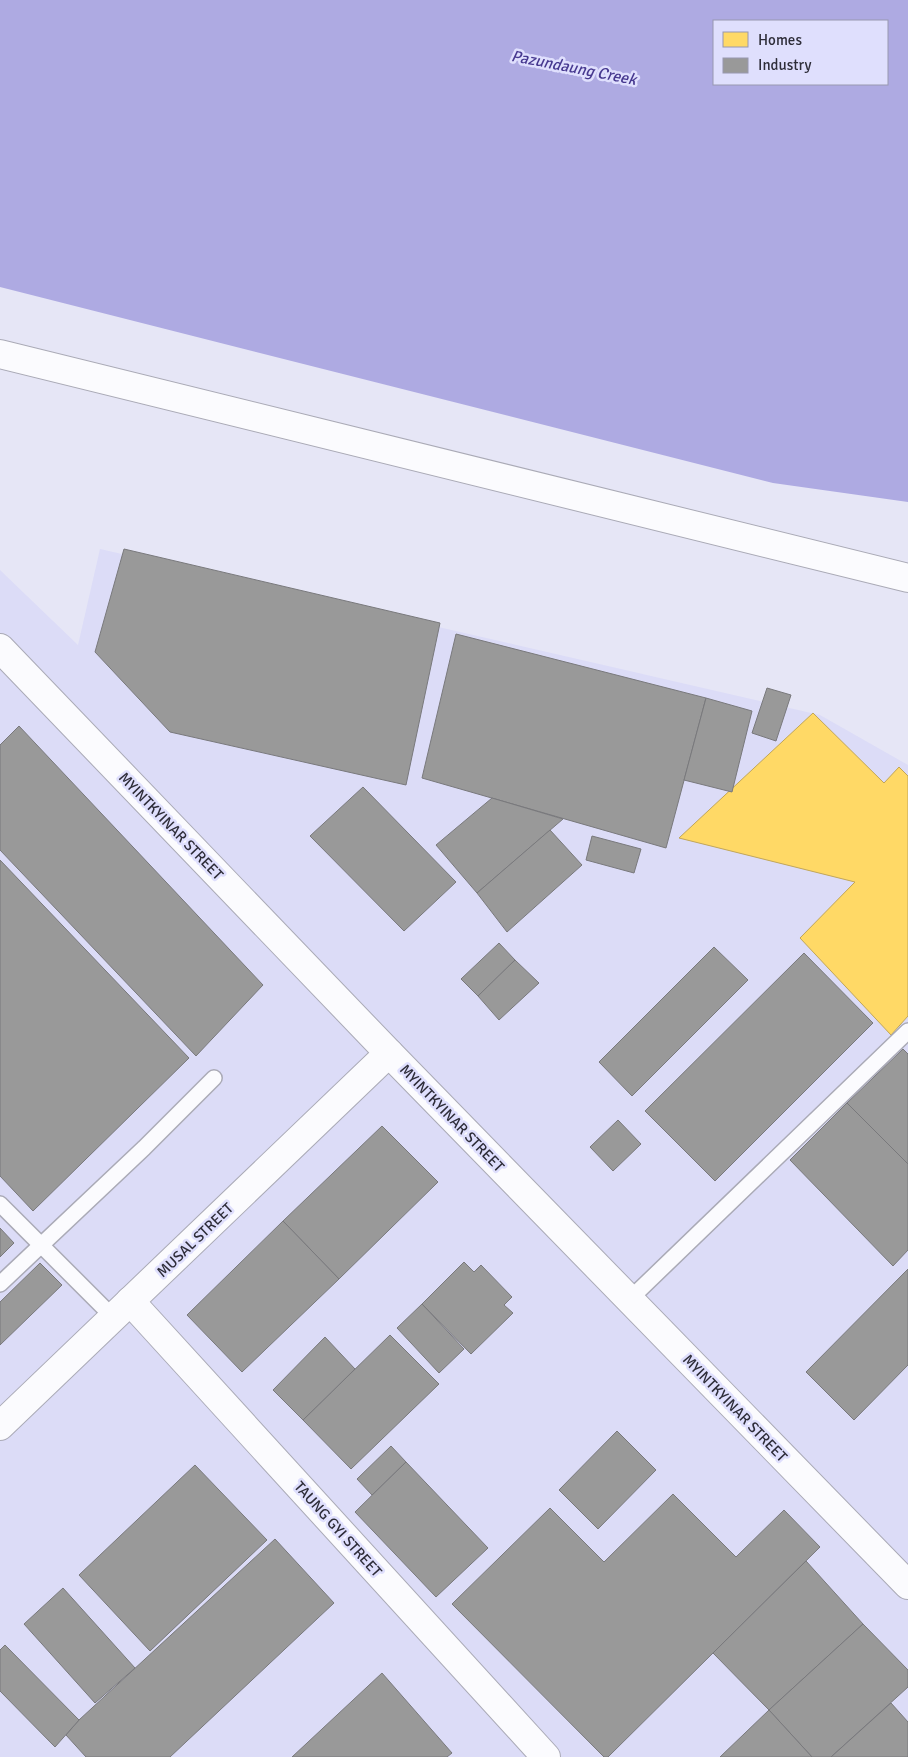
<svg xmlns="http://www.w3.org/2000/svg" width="908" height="1757" font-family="Signika,sans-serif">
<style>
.built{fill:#dcdcf7}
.water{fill:#aeaae2;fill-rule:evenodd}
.homes{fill:#ffd966;stroke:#c0a558}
.industry{fill:#999;stroke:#79797c}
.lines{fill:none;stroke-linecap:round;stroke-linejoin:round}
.service-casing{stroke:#aaaab6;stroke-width:18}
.minor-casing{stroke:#aaaab6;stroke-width:30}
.service{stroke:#fbfbfe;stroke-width:15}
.minor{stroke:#fbfbfe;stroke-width:28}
.labels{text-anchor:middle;stroke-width:5;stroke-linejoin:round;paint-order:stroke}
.street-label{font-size:15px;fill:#2e2d39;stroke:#dfdffd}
.water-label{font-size:16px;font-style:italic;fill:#473990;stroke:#dfdffd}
</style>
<rect width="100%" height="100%" fill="#e6e6f6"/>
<!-- built -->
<polygon class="built" points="100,549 820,715 908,765 908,1757 0,1757 0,570 78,645"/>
<!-- water -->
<path class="water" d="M0,0h908v502l-135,-19 -773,-196zM714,21h173v63h-173z"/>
<!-- homes -->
<polygon class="homes" points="813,713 884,783 899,767 908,776 908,1016 891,1035 800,938 855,882 679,838"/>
<!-- industry -->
<g class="industry">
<polygon points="124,549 440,623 406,785 170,732 95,652"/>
<polygon points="456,634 706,698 666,848 422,778"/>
<polygon points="767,688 791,695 776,741 752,733"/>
<polygon points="706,698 752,711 732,792 684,780"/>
<polygon points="19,726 263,985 196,1056 0,850 0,745"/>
<polygon points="363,787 456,882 404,931 310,836"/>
<polygon points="492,798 563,819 477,893 436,845"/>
<polygon points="550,830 582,865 507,932 477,893"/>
<polygon points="592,836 641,849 634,873 586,860"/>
<polygon points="0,860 189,1058 33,1211 0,1176"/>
<polygon points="499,943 515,960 478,996 461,979"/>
<polygon points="714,947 748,980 632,1096 599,1062"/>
<polygon points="804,953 873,1023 715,1181 645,1111"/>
<polygon points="515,960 539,983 499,1020 478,996"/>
<polygon points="903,1049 908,1054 908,1164 847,1103"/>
<polygon points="847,1103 908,1164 908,1250 893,1266 790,1160"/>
<polygon points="618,1120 641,1144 613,1171 590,1147"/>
<polygon points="382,1126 438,1182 339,1279 283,1221"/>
<polygon points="283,1221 339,1279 242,1372 187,1315"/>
<polygon points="0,1228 14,1243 0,1257"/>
<polygon points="464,1262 474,1272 481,1265 512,1297 504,1305 513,1313 471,1354 422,1304"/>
<polygon points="40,1263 62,1285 0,1345 0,1302"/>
<polygon points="908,1269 908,1365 854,1420 806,1372"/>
<polygon points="422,1304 464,1349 439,1373 397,1328"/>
<polygon points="390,1335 439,1384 351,1469 303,1420"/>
<polygon points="325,1337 355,1369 303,1420 273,1390"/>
<polygon points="617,1431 656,1470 598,1529 559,1490"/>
<polygon points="391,1446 406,1462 372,1495 357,1479"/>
<polygon points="406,1462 488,1548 436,1597 355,1512"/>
<polygon points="195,1465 267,1540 150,1651 79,1575"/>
<polygon points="673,1494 736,1557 784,1510 820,1547 608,1757 604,1757 452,1604 550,1508 604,1562"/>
<polygon points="275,1539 334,1603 170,1757 86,1757 66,1735 79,1720"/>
<polygon points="806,1561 863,1624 769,1710 713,1653"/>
<polygon points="63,1588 135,1668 95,1703 24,1624"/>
<polygon points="863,1624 908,1670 908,1687 831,1757 812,1757 769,1710"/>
<polygon points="5,1645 79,1720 55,1747 0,1691 0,1650"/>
<polygon points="382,1673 452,1753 447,1757 292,1757"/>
<polygon points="891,1703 908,1722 908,1757 831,1757"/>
<polygon points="769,1710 812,1757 720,1757"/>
</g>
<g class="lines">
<!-- service casing -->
<g class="service-casing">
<g id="service">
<polyline points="0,1204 113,1317"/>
<polyline points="0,1284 144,1148 214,1078"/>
<polyline points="629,1300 908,1031"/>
</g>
</g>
<!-- minor casing -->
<g class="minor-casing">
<g id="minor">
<polyline points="0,354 908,578"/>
<polyline points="0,648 389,1053 908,1585"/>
<polyline points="130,1301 546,1757"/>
<polyline points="0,1426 389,1053"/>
</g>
</g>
<!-- service -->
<use href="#service" class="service"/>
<!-- minor -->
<use href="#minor" class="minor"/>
</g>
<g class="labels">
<!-- street labels -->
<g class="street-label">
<text transform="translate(171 826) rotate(46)" y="5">MYINTKYINAR STREET</text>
<text transform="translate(452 1118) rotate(46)" y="5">MYINTKYINAR STREET</text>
<text transform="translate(195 1240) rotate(-44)" y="5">MUSAL STREET</text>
<text transform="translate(735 1408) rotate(46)" y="5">MYINTKYINAR STREET</text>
<text transform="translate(338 1529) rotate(48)" y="5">TAUNG GYI STREET</text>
</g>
<!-- water labels -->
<g class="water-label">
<text transform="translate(574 67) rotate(11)" y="6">Pazundaung Creek</text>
</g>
</g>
<!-- legend -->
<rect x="713" y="20" width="175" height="65" fill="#dfdffd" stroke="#9898af"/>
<rect x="723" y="32" width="25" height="15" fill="#ffd966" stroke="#9898af"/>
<text x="758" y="45" font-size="15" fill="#2e2d39">Homes</text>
<rect x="723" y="58" width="25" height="15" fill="#999999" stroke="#9898af"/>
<text x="758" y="70" font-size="15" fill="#2e2d39">Industry</text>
</svg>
